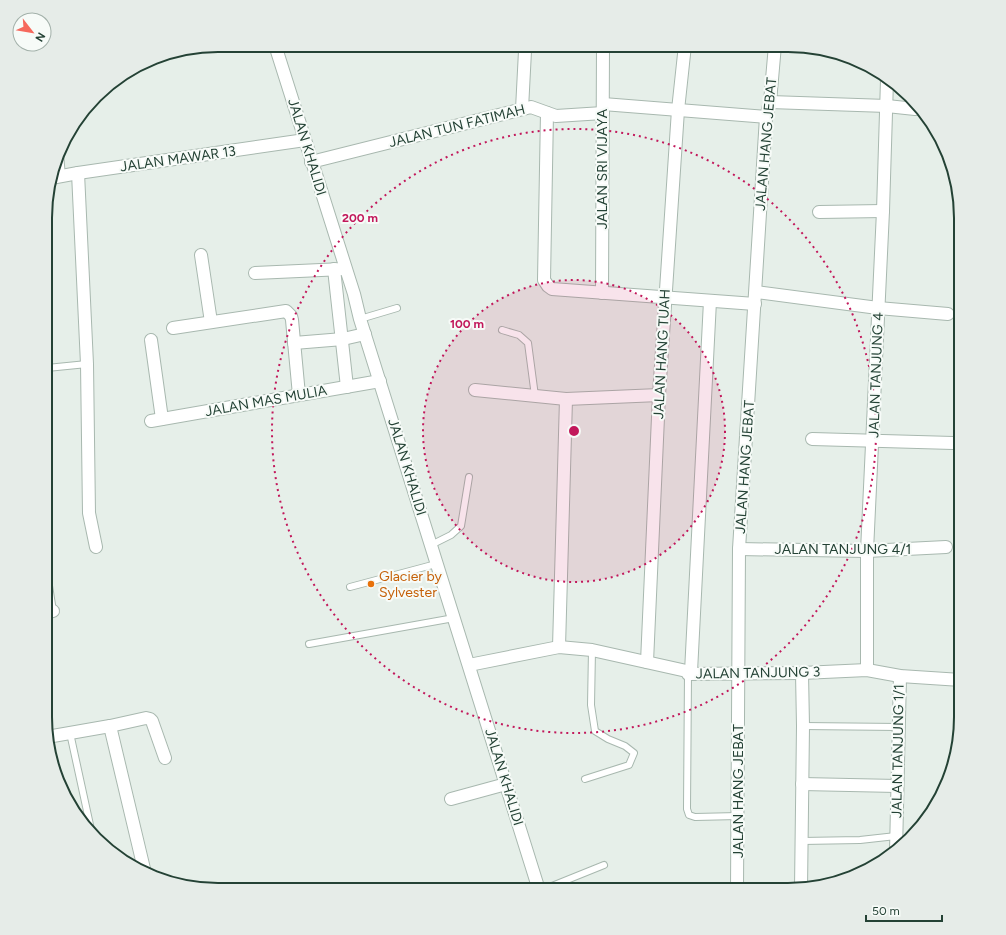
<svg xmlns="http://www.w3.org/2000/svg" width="1006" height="935" font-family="Figtree,sans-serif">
  <rect width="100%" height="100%" fill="#e6efe9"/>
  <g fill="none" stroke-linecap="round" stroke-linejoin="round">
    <g stroke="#a8b8af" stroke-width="8">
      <g id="service">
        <polyline points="60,154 62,176"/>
        <polyline points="360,319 397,308"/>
        <polyline points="502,330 519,335 528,343 535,396"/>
        <polyline points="47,368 87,364"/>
        <polyline points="431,545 451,535 461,526 469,477"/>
        <polyline points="46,567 53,611"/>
        <polyline points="350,587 436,564"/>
        <polyline points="309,644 454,618"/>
        <polyline points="688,674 687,809 689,815 695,817 738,816"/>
        <polyline points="803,726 899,727"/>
        <polyline points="70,733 92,834"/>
        <polyline points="585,779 629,765 634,753 625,746 608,739 595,731 591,705 592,650"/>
        <polyline points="802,841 860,840 896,836"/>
        <polyline points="542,890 604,865"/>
      </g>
    </g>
    <g stroke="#a8b8af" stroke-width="14">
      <g id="minor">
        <polyline points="275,45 354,294 360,319 539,890"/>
        <polyline points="770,102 887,106 915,109"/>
        <polyline points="603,104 766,117"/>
        <polyline points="522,109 525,51"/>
        <polyline points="547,113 544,280 548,286 552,289 755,304"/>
        <polyline points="311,162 531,107 556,116 603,113"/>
        <polyline points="78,173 87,364 89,513 96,547"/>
        <polyline points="51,178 78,173 305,140"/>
        <polyline points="819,212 883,211"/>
        <polyline points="201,255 211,322"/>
        <polyline points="334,269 347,387"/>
        <polyline points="255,273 343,269"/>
        <polyline points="756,292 878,308 948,314"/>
        <polyline points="602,293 603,45"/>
        <polyline points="173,328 286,311 291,316 292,320 299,395"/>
        <polyline points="151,340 162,419"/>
        <polyline points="294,343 343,339 365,334"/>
        <polyline points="475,390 566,399 659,395"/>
        <polyline points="151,421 380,381"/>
        <polyline points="812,439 953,443"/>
        <polyline points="739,549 867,551 946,547"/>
        <polyline points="46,612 53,611"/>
        <polyline points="559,647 566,399"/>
        <polyline points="647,662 659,395 678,110 685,45"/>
        <polyline points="469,665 559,647 592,650 691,672 688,674 802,673 867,670 900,676 961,680"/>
        <polyline points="867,670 867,551 883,211 887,80"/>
        <polyline points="691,672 710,301"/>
        <polyline points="110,726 146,718 150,719 152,721 165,758"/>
        <polyline points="47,737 110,726 145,873"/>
        <polyline points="802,784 897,786"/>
        <polyline points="451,799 506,784"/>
        <polyline points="896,851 900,676"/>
        <polyline points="801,889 803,726 802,673"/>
        <polyline points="737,890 739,549 766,117 770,102 775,45"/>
      </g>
    </g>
    <use href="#service" stroke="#fff" stroke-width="6"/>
    <use href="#minor" stroke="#fff" stroke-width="12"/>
  </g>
  <circle cx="574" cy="431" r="151" fill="#c2185b" fill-opacity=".12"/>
  <g fill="none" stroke="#c2185b" stroke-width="2" stroke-dasharray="2 4">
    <circle cx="574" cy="431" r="151"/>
    <circle cx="574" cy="431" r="302"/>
  </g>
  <circle fill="#e8710a" stroke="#f7fbf8" stroke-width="1.5" cx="371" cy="584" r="4"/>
  <g text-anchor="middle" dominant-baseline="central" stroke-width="4" stroke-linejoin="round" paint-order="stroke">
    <g font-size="14" fill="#244235" stroke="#f7fbf8">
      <text transform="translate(457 126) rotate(-14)">JALAN TUN FATIMAH</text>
      <text transform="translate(766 144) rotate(-85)">JALAN HANG JEBAT</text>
      <text transform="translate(307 147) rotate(73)">JALAN KHALIDI</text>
      <text transform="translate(178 159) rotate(-8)">JALAN MAWAR 13</text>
      <text transform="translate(602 169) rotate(-90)">JALAN SRI VIJAYA</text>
      <text transform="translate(662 354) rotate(-87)">JALAN HANG TUAH</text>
      <text transform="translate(876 375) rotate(-88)">JALAN TANJUNG 4</text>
      <text transform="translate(266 401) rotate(-10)">JALAN MAS MULIA</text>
      <text transform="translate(407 467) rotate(73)">JALAN KHALIDI</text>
      <text transform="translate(745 467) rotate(-86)">JALAN HANG JEBAT</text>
      <text x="843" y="549">JALAN TANJUNG 4/1</text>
      <text transform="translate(758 673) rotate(-1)">JALAN TANJUNG 3</text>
      <text transform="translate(898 751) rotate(-89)">JALAN TANJUNG 1/1</text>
      <text transform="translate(504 777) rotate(73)">JALAN KHALIDI</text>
      <text transform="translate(738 791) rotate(-90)">JALAN HANG JEBAT</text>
    </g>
    <g font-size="14" fill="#c56008" stroke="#f7fbf8" text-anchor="start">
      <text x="379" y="576">Glacier by<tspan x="379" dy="16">Sylvester</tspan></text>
    </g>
  </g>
  <path d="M0 0H1006V935H0ZM218 52H788A166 166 0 0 1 954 218V717A166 166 0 0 1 788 883H218A166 166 0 0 1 52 717V218A166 166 0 0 1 218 52Z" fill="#e6ece8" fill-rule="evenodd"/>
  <path fill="none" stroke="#244235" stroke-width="2" d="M218 52H788A166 166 0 0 1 954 218V717A166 166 0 0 1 788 883H218A166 166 0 0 1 52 717V218A166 166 0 0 1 218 52Z"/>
  <circle cx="574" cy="431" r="6" fill="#c2185b" stroke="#f7fbf8" stroke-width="2"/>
  <g font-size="12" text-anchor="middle" font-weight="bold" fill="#c2185b" stroke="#f7fbf8" stroke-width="4" stroke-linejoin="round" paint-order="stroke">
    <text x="360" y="222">200 m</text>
    <text x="467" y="328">100 m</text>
  </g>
  <g transform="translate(32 32) rotate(121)"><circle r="19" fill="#f7fbf8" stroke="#a3b1aa"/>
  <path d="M0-3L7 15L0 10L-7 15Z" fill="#f6695d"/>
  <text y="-6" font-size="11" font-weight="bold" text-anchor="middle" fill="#244235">N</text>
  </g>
  <path d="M866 915v6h76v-6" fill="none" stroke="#244235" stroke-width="2"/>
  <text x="872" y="915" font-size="12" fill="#244235" stroke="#f7fbf8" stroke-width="3" paint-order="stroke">50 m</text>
</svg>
